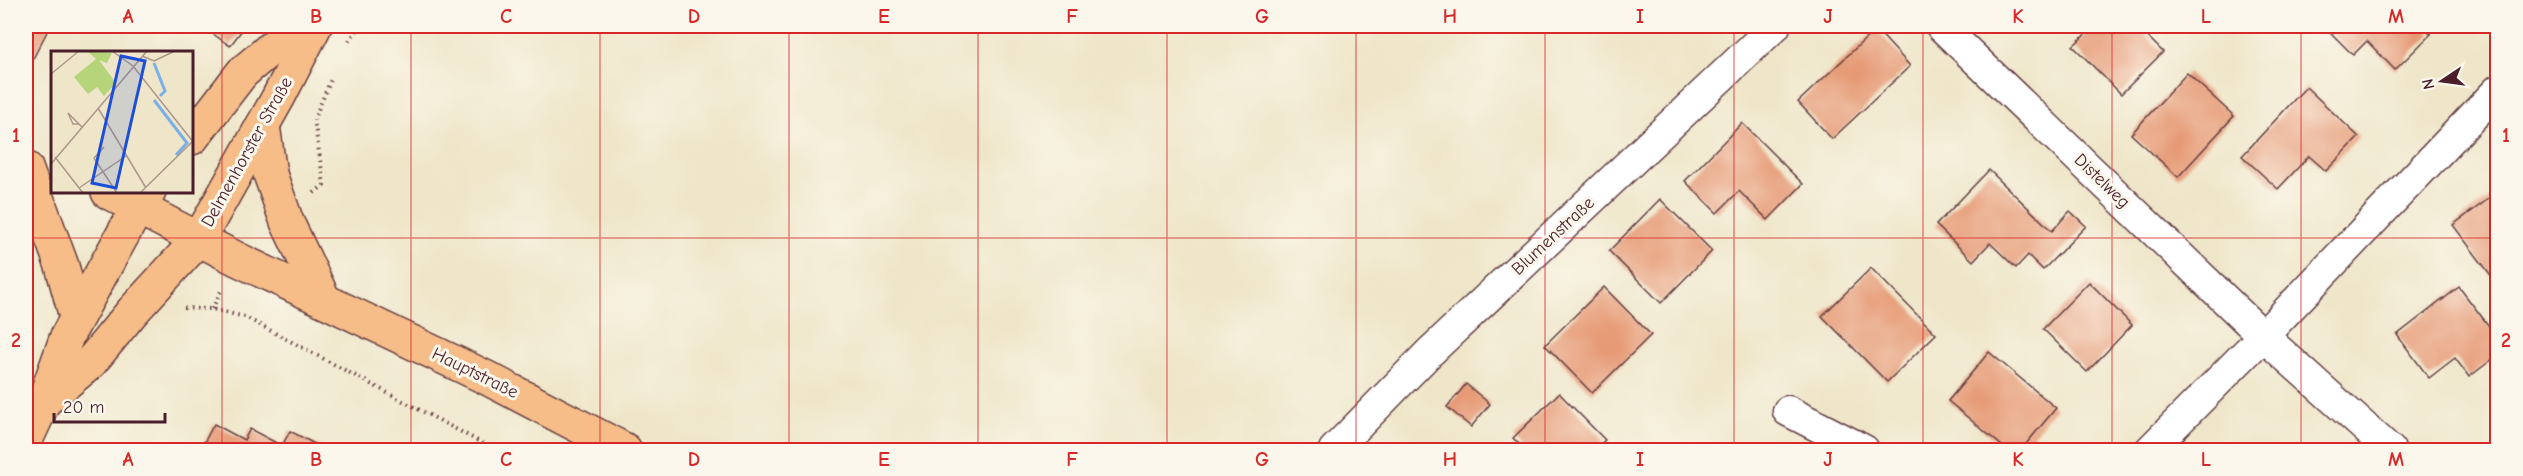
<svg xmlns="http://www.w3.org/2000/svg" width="2523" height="476" font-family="'Comic Neue',sans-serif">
  <rect width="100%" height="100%" fill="#fbf7ec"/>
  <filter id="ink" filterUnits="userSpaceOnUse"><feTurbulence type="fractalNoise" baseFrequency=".0167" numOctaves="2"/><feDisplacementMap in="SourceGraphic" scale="12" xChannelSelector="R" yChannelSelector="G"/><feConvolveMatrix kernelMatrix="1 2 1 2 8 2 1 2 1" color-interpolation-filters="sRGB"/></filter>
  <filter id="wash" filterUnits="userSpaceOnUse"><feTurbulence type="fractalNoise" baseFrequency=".008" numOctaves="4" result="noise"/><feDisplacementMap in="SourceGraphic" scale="24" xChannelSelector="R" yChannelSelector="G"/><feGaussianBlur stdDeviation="1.35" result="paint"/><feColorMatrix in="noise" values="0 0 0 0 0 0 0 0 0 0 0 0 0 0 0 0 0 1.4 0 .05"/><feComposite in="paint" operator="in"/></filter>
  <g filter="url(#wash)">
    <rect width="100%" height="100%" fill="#efe6c9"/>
    <g id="blocks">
      <g fill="#e69a74">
        <polygon points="26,26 50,26 26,72"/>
        <polygon points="202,26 245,26 230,46"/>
        <polygon points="2094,26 2144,26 2140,29 2163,52 2121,94 2073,46"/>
        <polygon points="2324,26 2423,26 2431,34 2395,70 2367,41 2353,55"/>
        <polygon points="1876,29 1910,66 1832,139 1798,102"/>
        <polygon points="2187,73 2234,116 2178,177 2131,134"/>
        <polygon points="2306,87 2359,137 2326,171 2309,156 2278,189 2242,156"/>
        <polygon points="1742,123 1803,184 1768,220 1739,191 1717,213 1685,181"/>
        <polygon points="1989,170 2052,231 2070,211 2086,226 2043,270 2028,255 2016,268 1990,243 1973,261 1936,225"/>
        <polygon points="2498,192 2498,275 2493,278 2453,225"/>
        <polygon points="1660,199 1712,251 1661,303 1609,251"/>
        <polygon points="1871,268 1936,334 1887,382 1822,316"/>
        <polygon points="2089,282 2132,325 2087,372 2043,329"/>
        <polygon points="1604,287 1651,335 1592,393 1545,345"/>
        <polygon points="2459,287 2498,338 2498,355 2469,377 2455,358 2429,378 2397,335"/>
        <polygon points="1989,352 2056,408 2021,450 2007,450 1948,401"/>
        <polygon points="1466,384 1490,404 1471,427 1447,407"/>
        <polygon points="1559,393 1605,440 1594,450 1525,450 1513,438"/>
        <polygon points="214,424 244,440 250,429 282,446 290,431 326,450 200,450"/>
      </g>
    </g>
  </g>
  <g filter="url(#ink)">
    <use href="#blocks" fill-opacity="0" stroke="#633d43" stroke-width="1.5"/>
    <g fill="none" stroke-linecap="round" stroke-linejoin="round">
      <g stroke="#633d43" stroke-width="33">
        <g id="street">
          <polyline points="1941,26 2263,336 2390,450"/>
          <polyline points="1788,411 1864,450"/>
          <polyline points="1334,450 1429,353 1775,26"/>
          <polyline points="2150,450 2263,336 2498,90"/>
        </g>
      </g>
      <g stroke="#633d43" stroke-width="36">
        <g id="primary">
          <polyline points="263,125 270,174 287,222 324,300"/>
          <polyline points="192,138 242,73 297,26"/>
          <polyline points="26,168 62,266 76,317"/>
          <polyline points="108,192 237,259 485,377 625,450"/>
          <polyline points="44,401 90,363 132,312 199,239 278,98 315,26"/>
          <polyline points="26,440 44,401 67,336 138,207 149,192"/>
        </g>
      </g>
      <g stroke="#633d43" stroke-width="4" stroke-dasharray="1.5 4.5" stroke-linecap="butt">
        <polyline points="349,41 360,26"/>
        <polyline points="314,193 324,185 314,119 332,77"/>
        <polyline points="184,308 212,309 245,317 495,450"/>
        <polyline points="212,309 221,291"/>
      </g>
      <use href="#street" stroke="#fff" stroke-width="30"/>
      <use href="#primary" stroke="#f7bd88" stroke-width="33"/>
    </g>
  </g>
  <path fill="none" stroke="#d62828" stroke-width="1.5" stroke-opacity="0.55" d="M222,26V450M411,26V450M600,26V450M789,26V450M978,26V450M1167,26V450M1356,26V450M1545,26V450M1734,26V450M1923,26V450M2112,26V450M2301,26V450M26,238H2498"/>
  <g text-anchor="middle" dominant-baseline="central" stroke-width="6" stroke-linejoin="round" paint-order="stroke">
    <g font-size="18" fill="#4a1f2b" stroke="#fbf7ec">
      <text transform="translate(247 152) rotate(-61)">Delmenhorster Straße</text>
      <text transform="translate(2102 181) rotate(44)">Distelweg</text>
      <text transform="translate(1553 236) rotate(-43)">Blumenstraße</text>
      <text transform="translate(475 373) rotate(26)">Hauptstraße</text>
    </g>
  </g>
  <g transform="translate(51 51)">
    <rect width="142" height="142" fill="#efe6c9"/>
    <path d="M36,0L61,2L56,12L48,9L65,32L53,45L46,36L37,43L23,26L45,8Z" fill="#b6d47a"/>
    <path fill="none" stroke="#7ab0e8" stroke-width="3" d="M103,12L114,40L109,45M103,49L136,92L125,104"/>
    <path fill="none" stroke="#ad968a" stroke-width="1.5" d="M61,0L82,15L143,92M91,5L103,10L124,0M0,23L28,0M47,57L95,137M28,73H22L17,62L31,76M53,96L43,107L66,142M4,106L32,142M0,113L96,0M28,137L75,105M89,142L141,91"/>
    <path fill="#1d4ed8" fill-opacity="0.15" stroke="#1d4ed8" stroke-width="3" d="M70,5L94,10L65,137L41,132Z"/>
    <rect width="142" height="142" fill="none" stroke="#4a1f2b" stroke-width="3"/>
  </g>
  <rect width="2523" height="476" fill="none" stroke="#fbf7ec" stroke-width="66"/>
  <g transform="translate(2442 81) rotate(257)" stroke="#fbf7ec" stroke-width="4.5" paint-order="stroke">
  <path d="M0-4.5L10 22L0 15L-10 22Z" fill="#4a1f2b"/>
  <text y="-9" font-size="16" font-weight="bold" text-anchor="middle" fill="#4a1f2b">N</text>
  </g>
  <path d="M54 413v9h111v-9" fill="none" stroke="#4a1f2b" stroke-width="3"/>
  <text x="63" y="413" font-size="18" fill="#4a1f2b" stroke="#fbf7ec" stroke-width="4.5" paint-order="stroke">20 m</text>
  <rect x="33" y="33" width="2457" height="410" fill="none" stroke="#d62828" stroke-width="2"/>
  <g font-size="20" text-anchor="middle" font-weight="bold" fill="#d62828">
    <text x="128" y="23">A</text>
    <text x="316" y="23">B</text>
    <text x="506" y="23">C</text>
    <text x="694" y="23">D</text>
    <text x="884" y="23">E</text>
    <text x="1072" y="23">F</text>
    <text x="1262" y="23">G</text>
    <text x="1450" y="23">H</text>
    <text x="1640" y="23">I</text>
    <text x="1828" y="23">J</text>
    <text x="2018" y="23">K</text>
    <text x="2206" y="23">L</text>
    <text x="2396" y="23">M</text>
    <text x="16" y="142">1</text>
    <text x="2506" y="142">1</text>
    <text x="16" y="347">2</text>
    <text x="2506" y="347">2</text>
    <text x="128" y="466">A</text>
    <text x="316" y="466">B</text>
    <text x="506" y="466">C</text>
    <text x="694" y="466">D</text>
    <text x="884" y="466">E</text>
    <text x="1072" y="466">F</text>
    <text x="1262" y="466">G</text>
    <text x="1450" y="466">H</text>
    <text x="1640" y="466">I</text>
    <text x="1828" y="466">J</text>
    <text x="2018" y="466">K</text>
    <text x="2206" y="466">L</text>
    <text x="2396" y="466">M</text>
  </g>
</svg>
